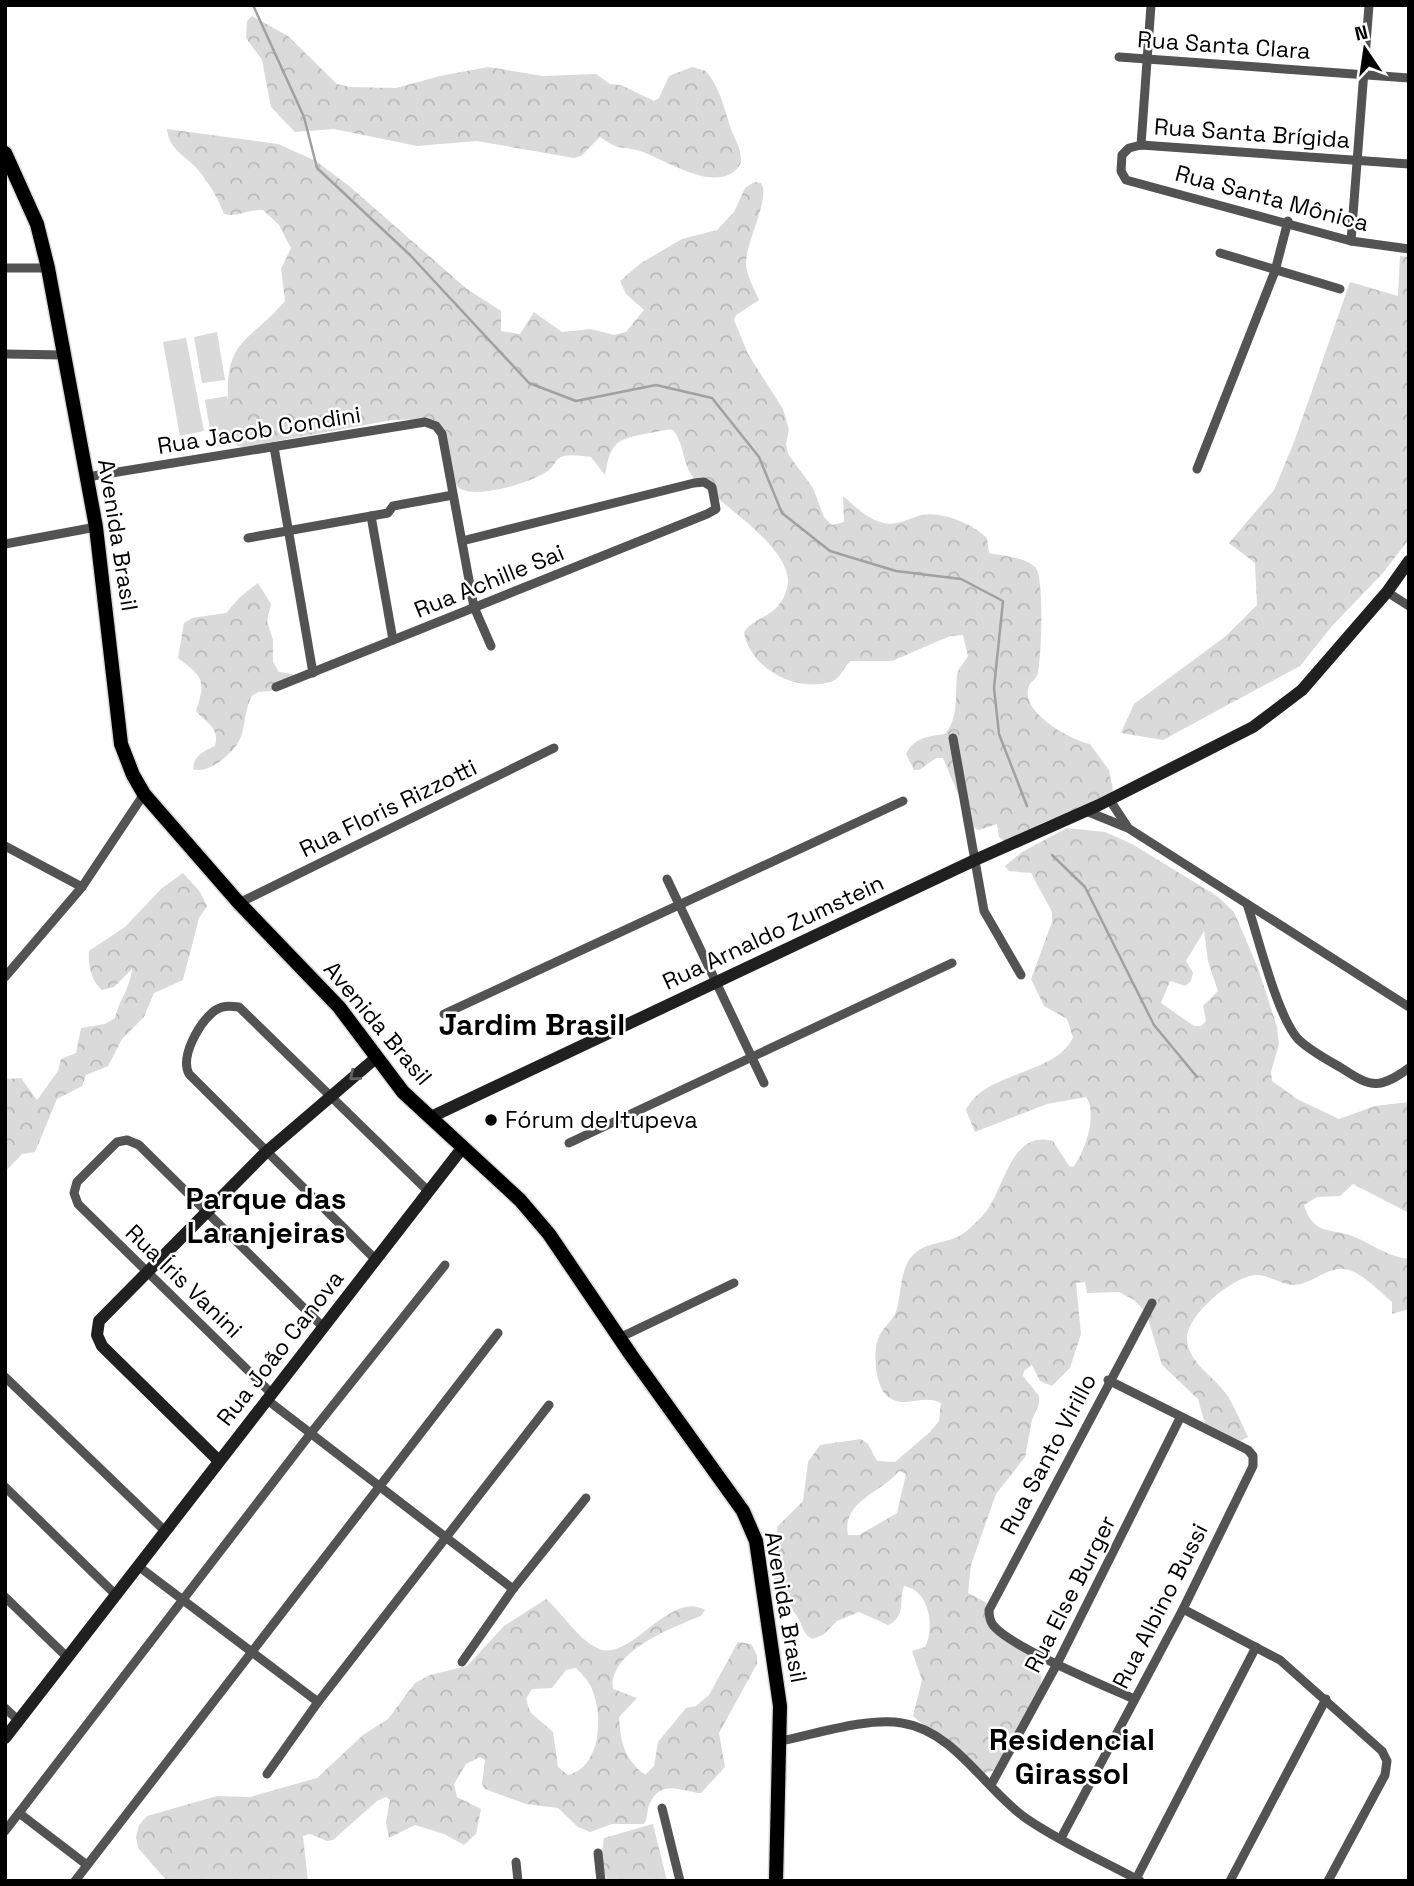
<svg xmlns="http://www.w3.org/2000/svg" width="1414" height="1886" font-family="'Space Grotesk',sans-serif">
  <defs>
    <pattern id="forest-crowns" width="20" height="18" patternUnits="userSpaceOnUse" patternTransform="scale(1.75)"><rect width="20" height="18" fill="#dadada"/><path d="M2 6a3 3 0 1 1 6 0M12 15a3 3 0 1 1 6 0" fill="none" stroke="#b9b9b9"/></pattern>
  </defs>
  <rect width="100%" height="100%" fill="#fff"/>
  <g fill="url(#forest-crowns)" fill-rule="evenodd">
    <path d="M252,16L288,36L337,84L350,87L396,88L440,76L488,67L543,76L596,74L610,84L621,85L654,101L659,98L669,76L692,67L706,71C720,88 723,105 730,126C734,139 742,148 741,163C721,198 667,160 640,151C620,145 621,152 600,137L581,156L574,158L477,141L417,146L334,129L295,132L271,107L262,60L246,38L247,21Z"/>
    <path d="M167,129L278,144L316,161L349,186L467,289L501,311V331L520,334L534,312L562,332L591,329L614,335L626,332L644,310L626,294L620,281L641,263L682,239L717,230L734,212L745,188L754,182L761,183C771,197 746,242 746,263C746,275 754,288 759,300L736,315L734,320L748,354L783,409L789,430L786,444L788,454L813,488L824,517L832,525L844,522L843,496C855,506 868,520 884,523C898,526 909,518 922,515C942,511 973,524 987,538L989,553C1002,556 1025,557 1035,567C1045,577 1041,658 1038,673C1036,680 1031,681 1029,686C1018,711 1072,741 1090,744L1109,770L1113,790C1097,811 1067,813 1044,822C1031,828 1019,839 1004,841L999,837L997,824L979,830L972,827L943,758H936L919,770H914L906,754C913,738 929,736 945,734C959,718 955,695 957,675C958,668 965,662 968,656L963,635L950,636L892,661H851C843,667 842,677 833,681C799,694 750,670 744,632C759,613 779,618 787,588C798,551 717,502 694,478C682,465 685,444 673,430C664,429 659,432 650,433C619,439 611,439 605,475L591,457C583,456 572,454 564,456C555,458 555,466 549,470C534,482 471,502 457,486C446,472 445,446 443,429L429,419L392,420L245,447L237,446C230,432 229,418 228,403C225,338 248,344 285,301L281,269L291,248L279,225L263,210C250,209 235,218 224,214C218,198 210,185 199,171C187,156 169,151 167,129Z"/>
    <polygon points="1400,256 1409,257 1409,539 1383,573 1332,626 1300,666 1163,740 1121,733 1134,704 1226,636 1257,605 1255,563 1229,543 1274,490 1294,442 1350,282 1398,296"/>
    <path d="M258,583L271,604L267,621L273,640V662L279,672L293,674L295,678L271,691L258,692L252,696C244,710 246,725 240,739C234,753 208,775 193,769C194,755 203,752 215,746C220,727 207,724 196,711C206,680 204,678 178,658L184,623L192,618L226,613L240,597Z"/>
    <path d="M1067,828L1105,832L1132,844L1217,896L1234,912L1258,968L1277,1027L1279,1044L1271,1072L1272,1081L1297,1099L1339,1119L1375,1106L1409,1102V1213L1353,1184L1340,1196L1317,1197L1304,1205C1315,1239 1333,1226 1357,1238C1375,1246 1389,1257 1409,1259V1309L1392,1314V1302C1380,1292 1361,1271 1344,1269C1325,1268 1312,1284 1294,1285C1282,1285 1270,1276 1258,1275C1235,1274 1186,1315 1187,1339C1188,1364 1217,1378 1229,1398C1236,1411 1242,1424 1248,1437L1240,1441L1205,1424L1198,1399L1162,1365L1146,1312L1134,1300L1119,1292L1087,1293L1085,1282L1076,1283L1081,1334L1070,1368L1052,1386L1040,1381L1032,1365L1024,1371L1023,1376L1039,1396V1404L1032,1420L1025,1457L996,1494L971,1565L968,1593L987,1603C977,1644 1038,1642 1041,1677C1043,1703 1009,1748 996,1770L982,1774L913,1716L922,1680L912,1651L925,1647C935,1627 930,1591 904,1586C898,1602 907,1616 888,1625L859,1612L837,1621L823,1635L812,1639C803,1634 802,1624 797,1616C778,1591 771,1583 770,1550L778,1539L777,1527L803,1501L808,1462L820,1445L861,1439L868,1444L877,1461L895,1462L930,1432L939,1421L941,1403C923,1393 903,1411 886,1395C875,1383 873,1354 878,1339C881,1329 892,1322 896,1312C902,1294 899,1267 915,1253C926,1243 943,1243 955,1238C965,1234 977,1222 984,1214C1005,1190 1010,1129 1053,1141L1069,1166L1073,1167C1085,1153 1098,1113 1086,1097L1047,1104L975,1132L966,1110C984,1071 1057,1075 1073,1037L1067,1019L1044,1006L1031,979L1052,922V912L1031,873L1009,871L1005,866L1022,852ZM1204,931L1208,961L1218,991L1203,1006L1206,1021L1201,1026H1194L1161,1003L1170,981L1185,986L1191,981L1193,973L1186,961ZM899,1471L906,1474L897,1513L859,1535H848C841,1501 883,1492 899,1471Z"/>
    <path d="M183,873L200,892L207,906L199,918L183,980L154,993L144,1017L122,1039L108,1066L86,1075L82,1086L57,1099L35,1152L22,1154L5,1172V1079L21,1078L37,1100L58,1071L61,1059L76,1053L81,1028L105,1024L115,1018C119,1000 130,989 132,969L114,987L102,990C91,982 88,964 89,951L125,927L162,888Z"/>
    <path d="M546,1599C563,1614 577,1638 597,1648C630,1665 669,1589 705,1610L701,1616C674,1627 608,1651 613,1689L637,1698L619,1717C621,1744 624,1758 645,1775L654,1766L658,1742L686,1708L696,1706L709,1695L738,1642L751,1644L757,1655V1664L719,1733L725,1767L701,1793C682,1792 662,1778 650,1803C646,1810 649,1817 644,1824H612L590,1832L578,1827L558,1808L526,1804L485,1789L482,1784L485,1760L480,1757L466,1764L454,1784L457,1797L481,1809L476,1834L464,1845L444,1834L415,1825L389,1838L386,1822L390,1800L386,1797L377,1801L333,1840L327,1841L310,1834L303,1836L308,1881H167L138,1848L136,1837L139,1825L147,1816L217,1796L250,1797L317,1778L363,1735L388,1719L415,1683L430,1675L467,1666L504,1626ZM576,1668C581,1673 587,1679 590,1685C604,1711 602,1767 568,1775L558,1767L553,1732L530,1712L526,1699L532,1689L552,1688L566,1670Z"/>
    <polygon points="653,1824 667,1881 607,1881 601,1860 604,1838"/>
  </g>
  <g fill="#dadada">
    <polygon points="217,332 225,380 202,383 194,337"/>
    <polygon points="186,338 204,431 180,436 163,342"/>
    <polygon points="227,396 237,443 213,447 205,400"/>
  </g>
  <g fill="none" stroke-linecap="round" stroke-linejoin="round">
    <g stroke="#a1a1a1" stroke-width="2.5">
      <polyline points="253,5 304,117 317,168 410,255 529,383 576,401 656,385 712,398 759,457 782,513 830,551 896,571 961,579 1003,601 994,688 999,734 1027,806"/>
      <polyline points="1052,855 1085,887 1154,1025 1197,1077"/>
    </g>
    <g stroke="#dbdbdb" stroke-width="17">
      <polyline id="primary" points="5,153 37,224 48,268 96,527 121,744 133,775 144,794 239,903 339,1007 403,1092 520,1200 549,1234 631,1355 743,1511 756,1541 780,1706 776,1881"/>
    </g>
    <g stroke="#535353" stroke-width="9">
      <polyline points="1119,57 1409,78"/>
      <polyline points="1141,145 1151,5"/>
      <polyline points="1409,164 1141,145 1129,148 1122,155 1121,171 1126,180 1351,241 1409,249"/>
      <polyline points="1351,241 1369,5"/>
      <polyline points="1220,253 1340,289"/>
      <polyline points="5,268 48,268"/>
      <polyline points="5,354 65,355"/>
      <polyline points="274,447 313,673"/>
      <polyline points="1197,469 1275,271 1288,221"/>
      <polyline points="87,477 425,422 436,426 442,434 474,607 491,646"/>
      <polyline points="371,516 393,640"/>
      <polyline points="248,538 388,513 393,506 453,495"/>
      <polyline points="5,544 96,527"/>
      <polyline points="1387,592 1409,606"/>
      <polyline points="276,687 707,514 716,509 712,487 704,482 694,483 462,541"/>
      <polyline points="953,738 984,911 1021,975"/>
      <polyline points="1109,799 1127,826"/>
      <polyline points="1086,811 1128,828 1409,1007"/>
      <polyline points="5,846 82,887"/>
      <polyline points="667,879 764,1083"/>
      <polyline points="239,903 554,748"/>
      <path d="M1247,904C1258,936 1277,1016 1298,1039C1310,1051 1328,1060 1343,1069C1372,1088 1380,1089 1409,1068"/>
      <polyline points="5,977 82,887 144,794"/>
      <polyline points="444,1014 903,801"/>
      <polyline points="569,1143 952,963"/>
      <path d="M375,1259L189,1074C180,1057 198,1025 213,1012C221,1005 230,1006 239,1007L428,1191"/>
      <polyline points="619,1338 734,1283"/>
      <polyline points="5,1377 165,1531"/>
      <polyline points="271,1393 78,1204 74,1193 77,1182 117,1142 127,1140 139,1145 323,1327"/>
      <polyline points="266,1399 513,1589"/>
      <polyline points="5,1487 116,1595"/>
      <polyline points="138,1566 318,1702"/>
      <polyline points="5,1597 68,1658"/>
      <polyline points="1183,1609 1280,1660 1382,1751 1387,1761 1385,1775 1328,1881"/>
      <polyline points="462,1662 513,1589 586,1498"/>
      <path d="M1134,1699C1105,1686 1010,1647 993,1625C990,1621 989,1615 989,1610L1152,1303"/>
      <polyline points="5,1708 19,1721"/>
      <path d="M781,1741C816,1734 868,1717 902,1723C955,1731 986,1791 1027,1819C1062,1843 1103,1861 1140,1881"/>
      <polyline points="267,1774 318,1702 549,1405"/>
      <polyline points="991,1785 1057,1664 1180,1418"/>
      <polyline points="662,1808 680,1881"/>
      <polyline points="19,1813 87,1865"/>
      <polyline points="5,1831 311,1433 445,1265"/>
      <polyline points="1061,1838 1183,1609 1253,1466 1253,1456 1248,1450 1108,1380"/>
      <polyline points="598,1853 601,1881"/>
      <polyline points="516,1862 518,1881"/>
      <polyline points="1136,1879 1256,1647"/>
      <polyline points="75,1881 498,1333"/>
      <polyline points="1230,1881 1326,1699"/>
    </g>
    <g stroke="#202020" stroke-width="12">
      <polyline points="431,1117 975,860 1099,805 1253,727 1302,690 1387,592 1409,561"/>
      <polyline points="219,1461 102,1346 97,1335 99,1321 266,1152 377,1057"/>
      <polyline points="5,1738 463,1147"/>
    </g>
    <use href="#primary" stroke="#000" stroke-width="14"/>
  </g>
  <defs><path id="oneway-chevron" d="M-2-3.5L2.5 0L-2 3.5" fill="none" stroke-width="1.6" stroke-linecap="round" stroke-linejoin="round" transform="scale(1.75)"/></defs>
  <use stroke="#636363" href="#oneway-chevron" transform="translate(354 1076) rotate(140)"/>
  <circle fill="#000" stroke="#fff" stroke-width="2.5" cx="491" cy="1120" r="7"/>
  <g text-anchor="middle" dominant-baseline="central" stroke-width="5" stroke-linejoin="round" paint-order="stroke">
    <g font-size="23" fill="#000" stroke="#fff">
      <text transform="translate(1224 45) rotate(4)">Rua Santa Clara</text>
      <text transform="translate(1252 133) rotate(4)">Rua Santa Brígida</text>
      <text transform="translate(1272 198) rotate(15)">Rua Santa Mônica</text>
      <text transform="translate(259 430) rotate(-9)">Rua Jacob Condini</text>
      <text transform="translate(118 535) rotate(81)">Avenida Brasil</text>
      <text transform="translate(489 581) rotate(-22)">Rua Achille Sai</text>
      <text transform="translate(388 808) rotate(-26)">Rua Floris Rizzotti</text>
      <text transform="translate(773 932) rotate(-25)">Rua Arnaldo Zumstein</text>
      <text transform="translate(378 1023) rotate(50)">Avenida Brasil</text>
      <text transform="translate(184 1281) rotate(44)">Rua Íris Vanini</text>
      <text transform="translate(280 1348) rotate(-52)">Rua João Canova</text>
      <text transform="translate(1048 1454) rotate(-62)">Rua Santo Virillo</text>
      <text transform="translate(1070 1594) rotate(-63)">Rua Else Burger</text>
      <text transform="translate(1160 1606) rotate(-63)">Rua Albino Bussi</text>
      <text transform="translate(786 1607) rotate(80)">Avenida Brasil</text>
    </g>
    <g font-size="23" fill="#000" stroke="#fff" text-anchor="start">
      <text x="505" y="1120">Fórum de Itupeva</text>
    </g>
    <g font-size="30" font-weight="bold" fill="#000" stroke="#fff">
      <text x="532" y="1024">Jardim Brasil</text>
      <text x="266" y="1198">Parque das<tspan x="266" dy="34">Laranjeiras</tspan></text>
      <text x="1072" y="1739">Residencial<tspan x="1072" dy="34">Girassol</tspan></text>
    </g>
  </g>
  <rect width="1414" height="1886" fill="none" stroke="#000000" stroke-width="14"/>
  <g transform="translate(1365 49) rotate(347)" stroke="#ffffff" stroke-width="5" paint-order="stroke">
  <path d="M0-5L12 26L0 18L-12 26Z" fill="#000000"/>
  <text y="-10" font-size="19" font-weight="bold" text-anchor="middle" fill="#000000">N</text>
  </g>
</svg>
